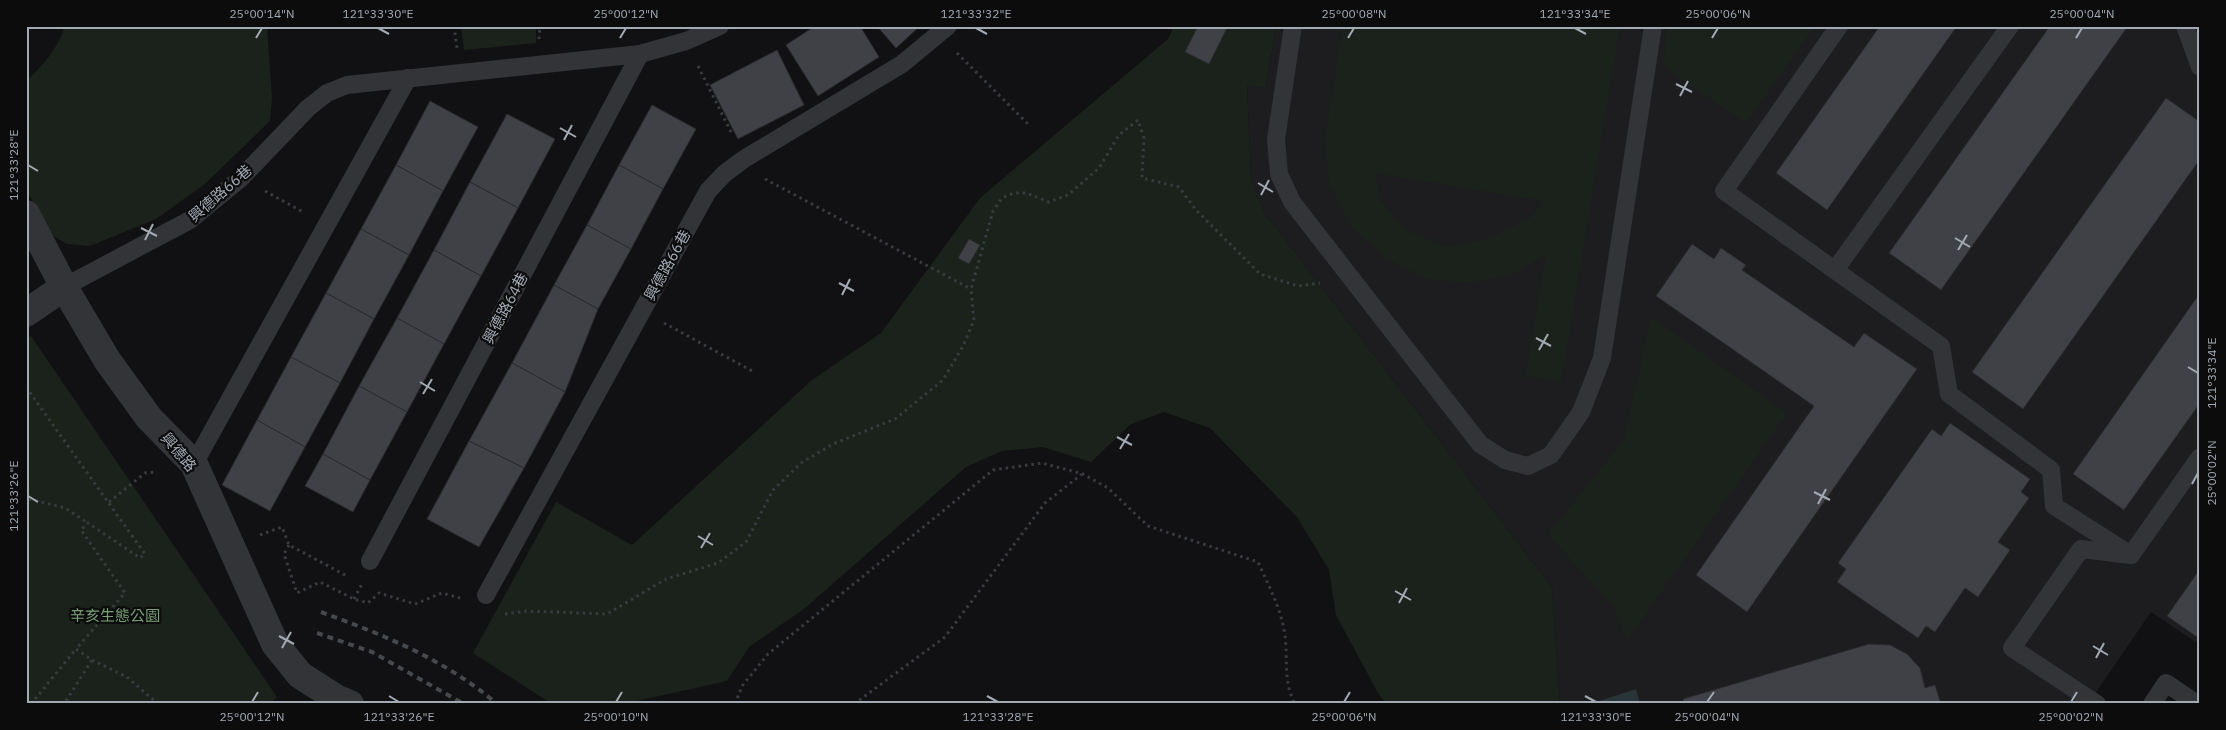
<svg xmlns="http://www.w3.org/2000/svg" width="2226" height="730" font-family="'IBM Plex Sans','Noto Sans TC',sans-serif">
  <rect width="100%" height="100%" fill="#111113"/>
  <polygon fill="#1d1d20" points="1276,26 2200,26 2200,645 2151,612 2088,704 1560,704 1552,587 1264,212 1251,178 1247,84 1266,88"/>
  <g fill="#1b221b" fill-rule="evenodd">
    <path d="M65,26H267L272,98L270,121L205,184L156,219L90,246L67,244L53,236L29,195L26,184V81C43,65 58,49 65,26Z"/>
    <polygon points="461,26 536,26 536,43 464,50"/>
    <polygon points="1174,26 1276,26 1266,88 1247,85 1251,178 1264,212 1552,587 1560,704 1386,704 1378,693 1336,615 1329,570 1297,517 1210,428 1164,412 1131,424 1091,462 1043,447 1002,451 966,467 804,609 749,647 727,681 623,704 552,704 473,653 556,502 632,545 812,380 881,333 980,198 1168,39"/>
    <path d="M1343,26H1620L1561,382L1526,376L1546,254L1513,274L1468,283L1428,279L1386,259L1352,227L1329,184L1325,138ZM1375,173L1543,201L1544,202L1530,218L1488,239L1448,247L1408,231L1381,202Z"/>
    <polygon points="1668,26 1815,26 1746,123 1663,66"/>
    <polygon points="1651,317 1787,413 1627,641 1614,608 1548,534 1624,440"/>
    <polygon points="31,336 277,697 270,704 26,704 26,339"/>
  </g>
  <polygon fill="#293438" points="1636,689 1640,704 1590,704"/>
  <g fill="#404146" stroke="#2b2b2f">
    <polygon points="815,26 860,26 879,57 818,96 786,45"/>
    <polygon points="877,26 920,26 896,48"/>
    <polygon points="1198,26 1228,26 1209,64 1185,52"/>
    <polygon points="1880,26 1957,26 1827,210 1776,173"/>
    <polygon points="2050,26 2128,26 1941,290 1889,253"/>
    <polygon points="777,50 804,105 738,139 710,85"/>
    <polygon points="2166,98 2200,122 2200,159 2023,409 1972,372"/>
    <polygon points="430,101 478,127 443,191 396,165"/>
    <polygon points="652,105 696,129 663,189 619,165"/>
    <polygon points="507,114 555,139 518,208 470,182"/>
    <polygon points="396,165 443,191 409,255 361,229"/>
    <polygon points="619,165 663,189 631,249 587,225"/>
    <polygon points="470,182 518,208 481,276 434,250"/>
    <polygon points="587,225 631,249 598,309 554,285"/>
    <polygon points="361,229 409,255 374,319 326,293"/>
    <polygon points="969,239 980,245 969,264 958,258"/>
    <polygon points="1692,244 1714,259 1721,248 1746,265 1742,270 1854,347 1864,333 1917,369 1747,612 1696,575 1814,406 1656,296"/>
    <polygon points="434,250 481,276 444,344 397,318"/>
    <polygon points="554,285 598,309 565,392 512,363"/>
    <polygon points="326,293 374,319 340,383 291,357"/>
    <polygon points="2200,293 2200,403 2124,510 2073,474"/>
    <polygon points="397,318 444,344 407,412 359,386"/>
    <polygon points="291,357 340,383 305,447 257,420"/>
    <polygon points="512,363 565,392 524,468 469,441"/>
    <polygon points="359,386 407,412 370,480 323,454"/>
    <polygon points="257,420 305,447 270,511 222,485"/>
    <polygon points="1950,423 2030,479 2021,492 2029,498 1998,542 2010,550 1978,597 1965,588 1935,632 1926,626 1918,638 1837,582 1846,569 1838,563 1932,429 1941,436"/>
    <polygon points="469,441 524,468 479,547 427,519"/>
    <polygon points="323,454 370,480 353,512 305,486"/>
    <polygon points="2200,569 2200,639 2167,616"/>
    <polygon points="1869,644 1890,645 1907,654 1920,668 1925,688 1935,685 1941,704 1684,704 1683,699"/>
  </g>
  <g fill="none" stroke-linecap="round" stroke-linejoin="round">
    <g stroke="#383b3f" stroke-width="3" stroke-dasharray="2.5 4" stroke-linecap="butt">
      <polyline points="454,26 457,48"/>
      <polyline points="539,39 540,26"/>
      <polyline points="957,53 1030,126"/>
      <polyline points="698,66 732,134"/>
      <polyline points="765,179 971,289"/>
      <polyline points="265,191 303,212"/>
      <polyline points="664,323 754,372"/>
      <polyline points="26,387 145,554 140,558 88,523 81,530 125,593 76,649 92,660 64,704"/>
      <polyline points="29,499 65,508 88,523"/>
      <polyline points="109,502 145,473 155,472"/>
      <polyline points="260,535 282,527 289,545 347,576"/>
      <polyline points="289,545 284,554 297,593 320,582 354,599 368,603 379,593 415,604 442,593 460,598"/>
      <polyline points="354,599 362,584"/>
      <polyline points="505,614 527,611 607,614 666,579 718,563 746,542 773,490 801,463 833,444 895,419 943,380 963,346 974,320 971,289 993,211 1002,198 1014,193 1026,193 1049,202 1068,195 1099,168 1119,135 1138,120 1144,138 1142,178 1179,187 1196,210 1260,274 1298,286 1320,283"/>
      <polyline points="92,660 127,677 158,704"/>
      <polyline points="31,704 76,649"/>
      <path d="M735,704L742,686L768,654L993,470L1042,463L1083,474L1108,488L1148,526L1258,562C1269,586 1281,609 1285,635C1288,659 1283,682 1295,704"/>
      <polyline points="854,704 945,637 1045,503 1082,474"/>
    </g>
    <g stroke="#323438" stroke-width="18">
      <polyline points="1293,26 1276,139 1279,174 1292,202 1480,444 1505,460 1528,466 1551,455 1581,412 1602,358 1653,26"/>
      <polyline points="1839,26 1724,191 1941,346 1949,394 2051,470 2054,506 2131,555"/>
      <polyline points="2185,26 2200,67"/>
      <polyline points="1835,270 2010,26"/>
      <polyline points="64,287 190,220 241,178 308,108 327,93 347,85 640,54 686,41 720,26"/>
      <polyline points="194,464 408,78"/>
      <polyline points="370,561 640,54"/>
      <polyline points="486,595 708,191 724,174 744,159 902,64 948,26"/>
      <polyline points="2097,704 2012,648 2081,549 2131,555 2200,457"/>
      <polyline points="2152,704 2166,683 2197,704"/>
    </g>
    <g stroke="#323438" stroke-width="28">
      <polyline points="26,214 64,287 107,360 149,418 194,464 275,644 300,675 336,698 350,704"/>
      <polyline points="26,313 64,287"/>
    </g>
    <g stroke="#45484d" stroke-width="4" stroke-dasharray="6 5" stroke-linecap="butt">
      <path d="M321,612C384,635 446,660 497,704"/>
      <polyline points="317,633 372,652 464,704"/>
    </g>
  </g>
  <path fill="none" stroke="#a2aab4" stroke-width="2" d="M378,28L389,34M976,28L987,34M1575,28L1586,34M256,38L262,28M620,38L626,28M1348,38L1354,28M1712,38L1718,28M2076,38L2082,28M1676,84L1692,92M1680,96L1688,81M560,128L576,137M564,140L572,125M28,165L38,171M1258,183L1273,192M1261,195L1269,180M141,228L157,236M1955,238L1970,247M145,240L153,224M1958,250L1967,235M839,283L854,291M842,295L850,279M1536,338L1551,346M1539,350L1548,334M2188,367L2198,373M420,382L435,391M423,394L432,379M1117,437L1132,445M1120,449L1129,434M2192,484L2198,473M1814,492L1830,500M28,496L38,502M1818,504L1826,489M698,536L713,545M701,548L710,533M1395,591L1411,600M1399,603L1407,588M279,636L294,644M2093,646L2108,655M282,648L291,632M2096,658L2104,643M389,696L399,702M987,696L998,702M1585,696L1596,702M252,702L258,692M616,702L622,692M1344,702L1350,692M1707,702L1714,692M2071,702L2077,692"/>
  <g text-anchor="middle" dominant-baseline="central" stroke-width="4.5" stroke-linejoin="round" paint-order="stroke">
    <g font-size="15" fill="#a2aab4" stroke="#0c0c0d">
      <text transform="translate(220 193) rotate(-41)">興德路66巷</text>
      <text transform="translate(667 265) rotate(-61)">興德路66巷</text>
      <text transform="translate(505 308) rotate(-62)">興德路64巷</text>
      <text transform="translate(179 452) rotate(50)">興德路</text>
    </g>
    <g font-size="15" fill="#7aa078" stroke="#0c0c0d">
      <text x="115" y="615">辛亥生態公園</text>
    </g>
  </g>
  <rect width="2226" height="730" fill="none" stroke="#0c0c0d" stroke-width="55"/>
  <rect x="28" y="28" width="2170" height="674" fill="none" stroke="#a2aab4" stroke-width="2"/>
  <g font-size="12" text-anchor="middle" fill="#a2aab4">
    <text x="262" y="18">25°00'14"N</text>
    <text x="378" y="18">121°33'30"E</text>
    <text x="626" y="18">25°00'12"N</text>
    <text x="976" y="18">121°33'32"E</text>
    <text x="1354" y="18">25°00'08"N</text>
    <text x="1575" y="18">121°33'34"E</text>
    <text x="1718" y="18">25°00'06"N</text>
    <text x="2082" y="18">25°00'04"N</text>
    <text transform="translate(14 165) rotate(-90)" y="4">121°33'28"E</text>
    <text transform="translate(2212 373) rotate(-90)" y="4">121°33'34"E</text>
    <text transform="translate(2212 473) rotate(-90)" y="4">25°00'02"N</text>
    <text transform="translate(14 496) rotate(-90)" y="4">121°33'26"E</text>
    <text x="252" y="721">25°00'12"N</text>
    <text x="399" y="721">121°33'26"E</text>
    <text x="616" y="721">25°00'10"N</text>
    <text x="998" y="721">121°33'28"E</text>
    <text x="1344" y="721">25°00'06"N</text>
    <text x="1596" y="721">121°33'30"E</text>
    <text x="1707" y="721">25°00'04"N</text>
    <text x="2071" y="721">25°00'02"N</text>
  </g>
</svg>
